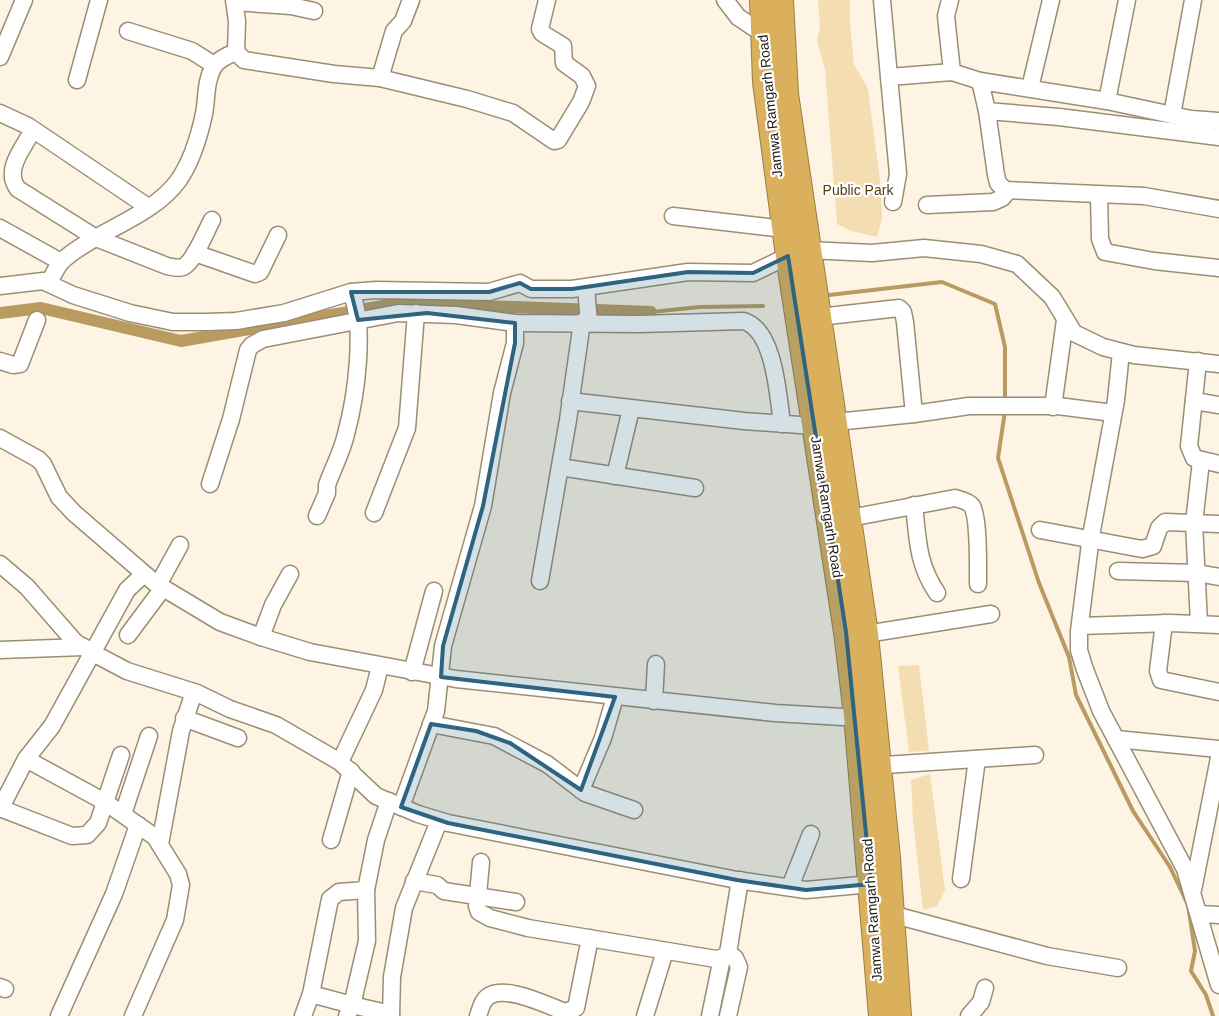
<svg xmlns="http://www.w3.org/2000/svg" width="1219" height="1016" font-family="Helvetica,sans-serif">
  <rect width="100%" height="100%" fill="#fdf4e4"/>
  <g fill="#f5ddb2">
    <polygon points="818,0 850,0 850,23 854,64 868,89 881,188 882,219 877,237 851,231 837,224 825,70 817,40 820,28"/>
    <polygon points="919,665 929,751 909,752 898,666"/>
    <polygon points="930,774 945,890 937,906 923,910 913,819 911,780"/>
  </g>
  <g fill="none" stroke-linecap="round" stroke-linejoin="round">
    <g stroke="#b99b62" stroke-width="4">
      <polyline points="829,295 942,282 995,304 1005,347 1005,402"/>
      <polyline points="651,312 700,307 763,306"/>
      <polyline points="1005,411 998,458 1039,583 1069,657 1076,695 1133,811 1170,867 1188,905 1195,951 1191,971 1206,995 1213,1016"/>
    </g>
    <polyline stroke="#b99b62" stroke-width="12" points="0,313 41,308 181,341 400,303 651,312"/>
    <g stroke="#9b8e75" stroke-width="19">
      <g id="minor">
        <polyline points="234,0 237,21 236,52 244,60 334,74 380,78"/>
        <polyline points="411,0 403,21 394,31 380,78 467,99 513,113 554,141 558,140 581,102 587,86 582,76 564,63 563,46 542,33 540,29 547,0"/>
        <polyline points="725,0 738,17 762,33"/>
        <polyline points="882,0 889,77"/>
        <polyline points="950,0 946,16 952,72 980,81"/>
        <polyline points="235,2 291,6 314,11"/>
        <polyline points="128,31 192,51 214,65"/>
        <polyline points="0,57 24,0"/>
        <polyline points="77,80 99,0"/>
        <polyline points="1030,88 1051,0"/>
        <polyline points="1107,101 1127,0"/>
        <polyline points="987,111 1059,117 1219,137"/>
        <polyline points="0,113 28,126 148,207"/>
        <polyline points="1172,115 1193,0"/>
        <polyline points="1219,121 1191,119 1107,101 980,81 987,111 996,175 998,183 1005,190 1144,196 1219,209"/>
        <path d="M33,130C24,147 3,170 18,189L96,238L167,266C172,267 178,269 183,267C194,262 206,231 212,220"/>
        <polyline points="1099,195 1100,239 1105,252 1154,261 1219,268"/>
        <polyline points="893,202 898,174 889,77 952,72"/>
        <polyline points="927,205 993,202 1002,198 1008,191"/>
        <polyline points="673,216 784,229"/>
        <polyline points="0,228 61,262"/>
        <polyline points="808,250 872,253 924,248 981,254 1017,264 1052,297 1074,333 1103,347 1134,355 1219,364"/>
        <polyline points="195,253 255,274 260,272 278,235"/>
        <path d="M48,283C53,276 57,266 62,261C95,231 152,217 178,181C191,163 199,137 204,114C207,99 205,81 214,66C219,59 228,55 236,52"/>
        <polyline points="0,286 43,281 73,295 130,313 173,322 207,322 236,321 284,313 351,292 376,290 489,292 520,283 531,289 572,289 688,272 753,273 788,256"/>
        <polyline points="586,288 589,323"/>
        <polyline points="819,317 899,308 903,312 905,322 914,414"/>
        <polyline points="1121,352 1116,400 1091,536 1079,631 1079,650 1084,667 1101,711 1185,869 1219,985"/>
        <polyline points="0,361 13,365 20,364 37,320"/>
        <polyline points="1198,361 1189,446 1194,458 1219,464"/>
        <polyline points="570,401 744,421 814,426"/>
        <polyline points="1194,401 1219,405"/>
        <polyline points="1053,407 1065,320"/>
        <polyline points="836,422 914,414 969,406 1058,406 1113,413"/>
        <polyline points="0,438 38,459 43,464 59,497 74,513 155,583 220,622 261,637 310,652 456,679 775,713 843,717 856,715"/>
        <polyline points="560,467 695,488"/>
        <polyline points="615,476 631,409"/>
        <path d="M210,484L231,419L248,350L252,345L263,339L398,313L456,315L515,323L639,324L744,321C775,331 778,396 782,424"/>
        <path d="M914,505C918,540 917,563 937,593"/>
        <polyline points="374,513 407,428 416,313"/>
        <path d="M317,516L327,493V485C333,468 342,452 346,434C356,397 366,327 351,292"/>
        <path d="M850,518L955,498C961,500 968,501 972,506C979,518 978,568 978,584"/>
        <polyline points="1040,530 1142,549 1153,546 1159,528 1165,522 1219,524"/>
        <polyline points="0,564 27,587 75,642 93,653 127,671 197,693 230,709 276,725 340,762 376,796 418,814 448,823 737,880 806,890 871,884"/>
        <polyline points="1118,571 1197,573 1219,577"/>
        <polyline points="540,581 568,420 582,322"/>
        <polyline points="158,585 180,545"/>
        <polyline points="1164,623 1158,671 1161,680 1219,692"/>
        <polyline points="1199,623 1194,523 1201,461"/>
        <polyline points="1080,626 1171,623 1219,625"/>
        <polyline points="866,634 991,614"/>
        <polyline points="128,635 163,588"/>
        <polyline points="261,637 273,605 290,574"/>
        <polyline points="0,650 84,647"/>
        <polyline points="412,672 434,591"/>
        <polyline points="654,701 656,664"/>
        <polyline points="184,718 238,738"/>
        <polyline points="431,724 494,736 547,764 585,793 634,810"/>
        <polyline points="1116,739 1219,749"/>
        <polyline points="26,759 105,802 155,837 178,874 181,885 175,920 133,1016"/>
        <polyline points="340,762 374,690 380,666"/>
        <polyline points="870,766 1035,755"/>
        <polyline points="581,790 603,738 615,697"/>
        <polyline points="401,807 436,711 443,646 483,506 502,393 515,343 515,323"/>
        <polyline points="0,808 72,836 87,835 98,823 121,755"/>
        <polyline points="0,809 26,759 52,726 127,590 144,574"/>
        <polyline points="123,814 149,736"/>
        <polyline points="331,840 351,771"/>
        <polyline points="160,844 181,731 194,692"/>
        <polyline points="481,862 477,906 479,912 490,918 528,928 716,959 722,958 728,953 740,880"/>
        <polyline points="961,879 977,759"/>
        <polyline points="414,881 437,885 444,891 516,902"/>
        <polyline points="790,887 811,834"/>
        <polyline points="1193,890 1219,758"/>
        <polyline points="891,914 1047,956 1118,968"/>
        <polyline points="1199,914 1219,915"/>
        <polyline points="0,987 5,989"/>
        <polyline points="311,994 352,1005 367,941 366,890"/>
        <polyline points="59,1016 114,894 138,825"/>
        <polyline points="303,1016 311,994 330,899 339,892 366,890 376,840 389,801"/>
        <polyline points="347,1016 352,1005 391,1014"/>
        <polyline points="391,1016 392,977 404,908 439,821"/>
        <path d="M478,1016C480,1011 481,1005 484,1001C497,980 547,1005 565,1012L576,1008L590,938"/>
        <polyline points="645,1016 665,951"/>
        <polyline points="710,1016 722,958"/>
        <polyline points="728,1016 739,967 735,958 728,953"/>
        <polyline points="969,1016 981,1002 985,988"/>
      </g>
    </g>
    <g stroke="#9b7e44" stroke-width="26">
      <g id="highway">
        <polyline points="762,0 765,82 788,256 846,632 856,715 881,1016"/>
        <polyline points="781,0 786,94 866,634 888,858 899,1016"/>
      </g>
    </g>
    <use href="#minor" stroke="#fff" stroke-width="16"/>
    <use href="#highway" stroke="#dab05c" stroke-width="24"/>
  </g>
  <path fill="#2e647f" fill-opacity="0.2" stroke="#2e647f" stroke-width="4" stroke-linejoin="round" d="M788,256L846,632L871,884L806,890L737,880L448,823L401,807L431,724L476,731L510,743L581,790L615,697L441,677L443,646L483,506L515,343V323L427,313L358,320L351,292H489L520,283L531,289H572L688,272L753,273Z"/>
  <g text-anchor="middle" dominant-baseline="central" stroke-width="4.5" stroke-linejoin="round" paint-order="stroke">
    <g font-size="14" fill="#262117" stroke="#fff">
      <text transform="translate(770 106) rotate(-96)">Jamwa Ramgarh Road</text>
      <text transform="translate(827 507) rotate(81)">Jamwa Ramgarh Road</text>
      <text transform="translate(872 910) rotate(-94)">Jamwa Ramgarh Road</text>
    </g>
    <g font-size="14" fill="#533e10" stroke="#fff">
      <text x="858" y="190">Public Park</text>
    </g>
  </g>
</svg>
